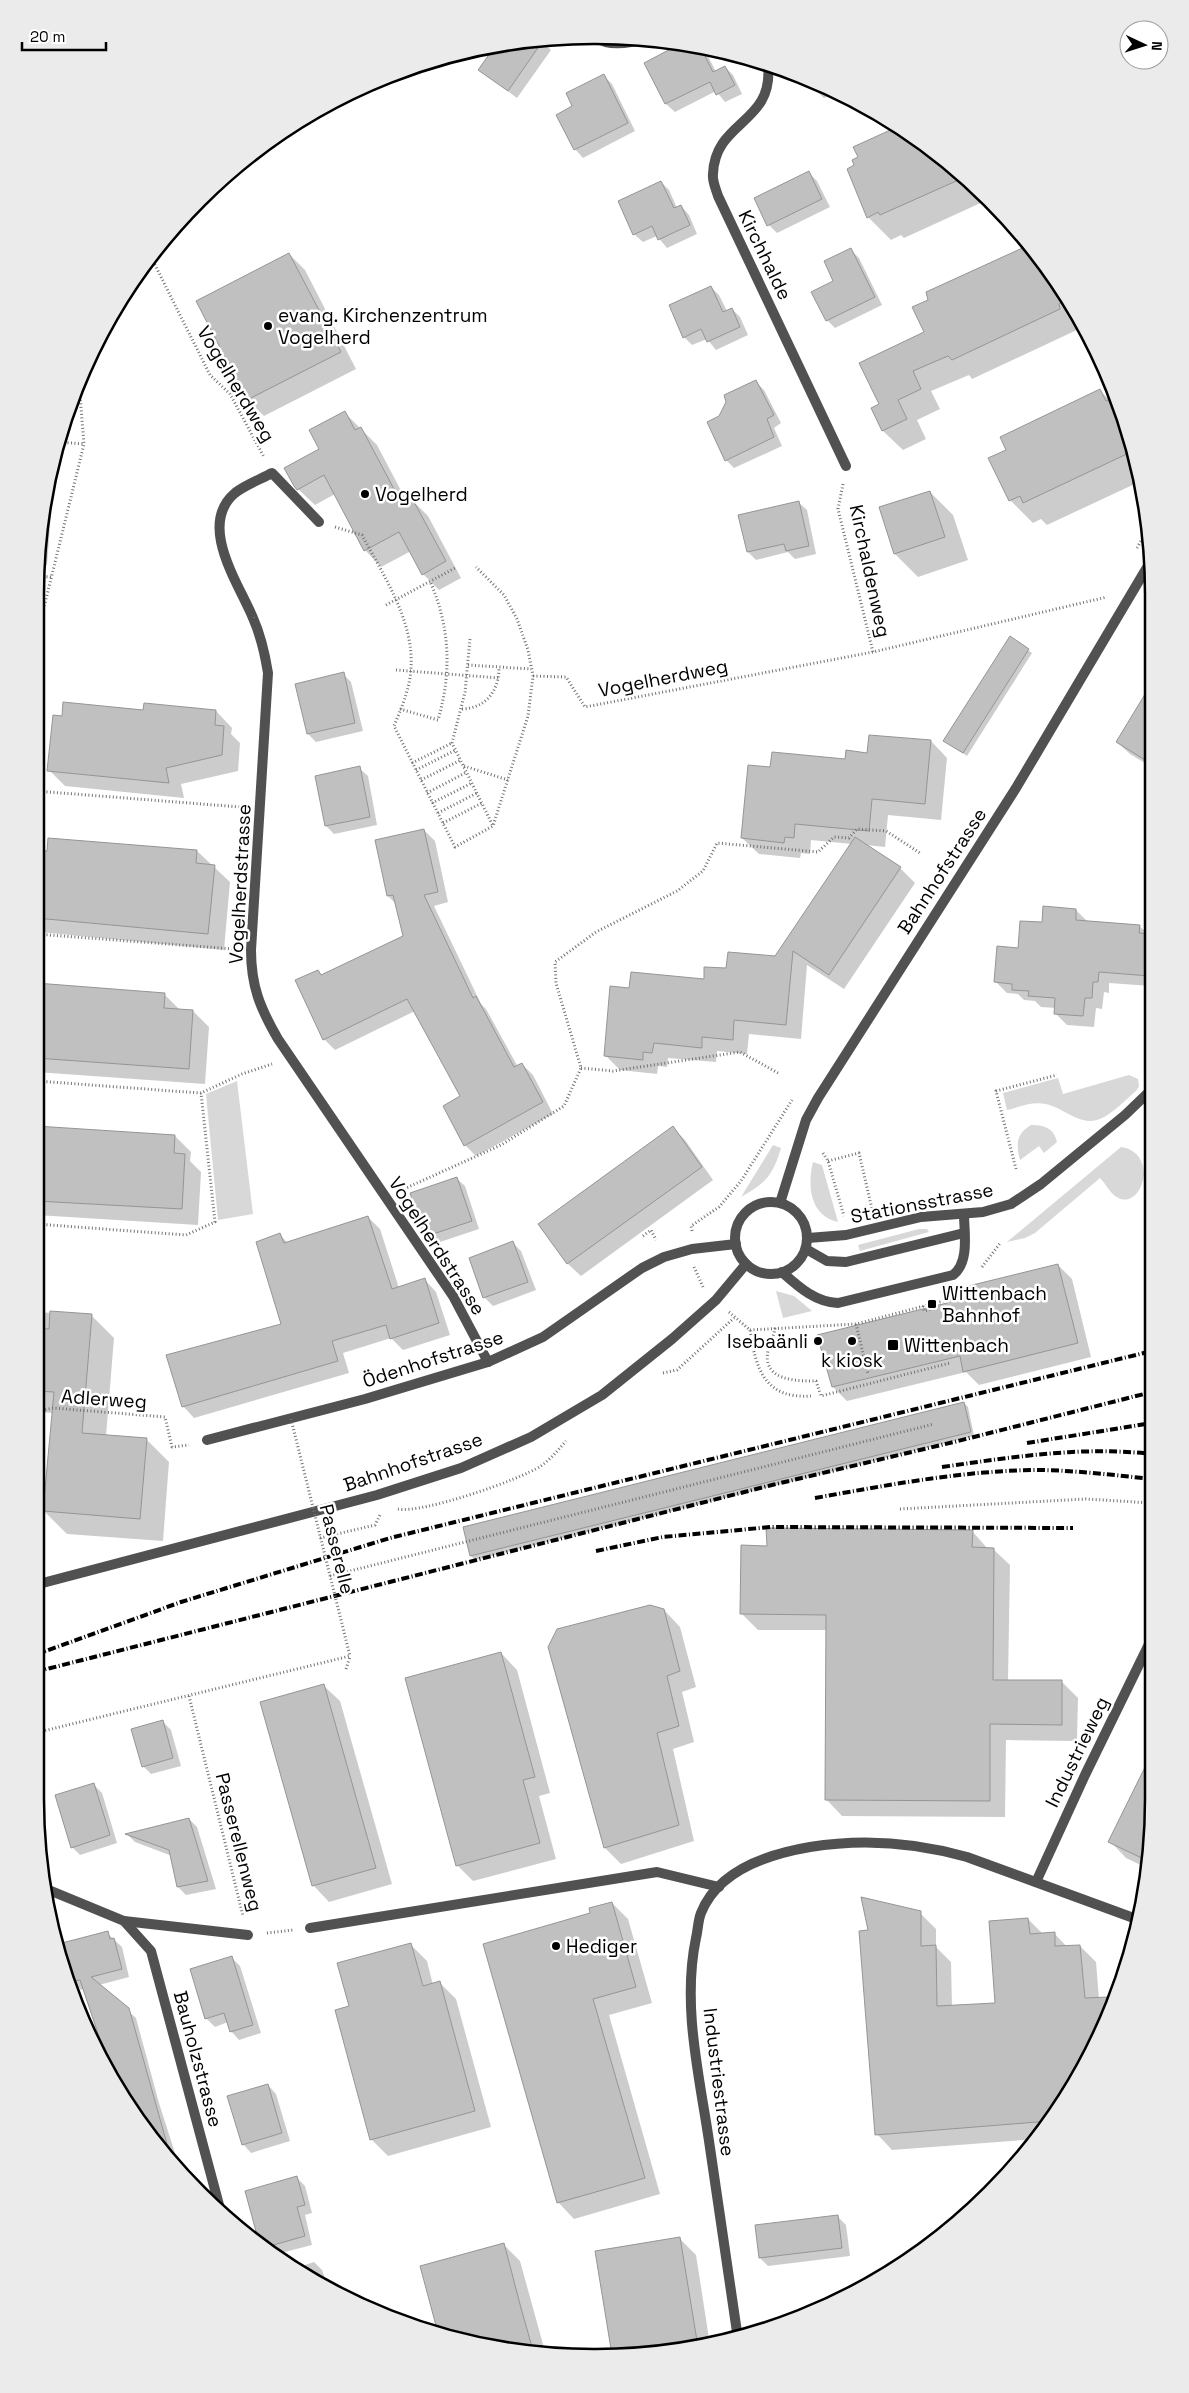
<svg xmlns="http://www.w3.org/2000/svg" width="1189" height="2393" font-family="'Space Grotesk',sans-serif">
  <rect width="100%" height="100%" fill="#fff"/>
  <g fill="#d8d8d8">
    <path d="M1129,1075L1138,1079L1139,1086L1137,1090C1125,1100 1114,1113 1100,1119C1079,1127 1064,1107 1045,1104C1033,1101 1019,1107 1007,1110L1003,1093L1058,1078L1063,1094Z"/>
    <polygon points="237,1081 253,1214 218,1220 206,1094"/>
    <path d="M1031,1125C1044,1125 1054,1128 1057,1142L1044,1153L1039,1146L1020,1160C1016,1144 1016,1134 1031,1125Z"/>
    <path d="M773,1145L781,1148C773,1175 766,1183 741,1197Z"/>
    <path d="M1121,1147C1161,1153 1141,1215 1115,1196C1109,1191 1105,1183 1100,1178L1035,1233L1025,1238L1007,1242Z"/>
    <path d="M813,1162L822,1165L838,1222C810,1216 807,1186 813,1162Z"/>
    <polygon points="919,1229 927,1229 929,1232 860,1251 858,1245"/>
    <polygon points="776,1291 794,1296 812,1311 783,1318"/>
  </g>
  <g fill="#0003">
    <polygon points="539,39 551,50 517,98 480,70 489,56 484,51 486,48 521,40"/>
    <polygon points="682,45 704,48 716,72 725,67 733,75 742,94 725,102 716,91 675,112 666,104 646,64"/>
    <polygon points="604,76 612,84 635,131 583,158 575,149 574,107"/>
    <polygon points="804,79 839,91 824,98"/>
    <polygon points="899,128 935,151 985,201 904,238 901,235 891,240 868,217 849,170 856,165 859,157 855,148"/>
    <polygon points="809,173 817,181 830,207 777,233 769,225"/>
    <polygon points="661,182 669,190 677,208 681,206 689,215 697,234 667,248 657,236 643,242 634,234"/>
    <polygon points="1030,246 1040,256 1079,324 1079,329 972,379 969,375 931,391 940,409 917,420 926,439 903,450 883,431 873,409 880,405 926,332 930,301"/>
    <polygon points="851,250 859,258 882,305 835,328 827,320 835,281"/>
    <polygon points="289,254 305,270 356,369 264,416 248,400"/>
    <polygon points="711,287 719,295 727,311 732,309 740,317 748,335 716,350 707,339 692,345 684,337"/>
    <polygon points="756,382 764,390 781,423 774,428 782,446 734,468 726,460 720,417"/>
    <polygon points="1100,391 1110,400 1116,397 1139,482 1047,525 1041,519 1033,523 1010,500 1008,450"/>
    <polygon points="345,413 377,445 407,502 412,500 428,516 461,578 439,590 423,574 411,551 381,567 365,550 335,494 315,505 298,489"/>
    <polygon points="51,470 54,474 47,565 36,564"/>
    <polygon points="930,492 953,515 968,560 918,577 895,554"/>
    <polygon points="798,502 807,510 816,554 795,559 788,552 756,560 748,552"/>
    <polygon points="1010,638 1032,653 967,756 949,744"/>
    <polygon points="343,674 351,682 363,731 316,742 308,734"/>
    <polygon points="1150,689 1150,766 1130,754 1117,742"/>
    <polygon points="216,711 232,728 231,734 240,743 238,771 181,784 184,798 65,786 49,770 63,717 144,712"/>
    <polygon points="931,741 947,758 941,820 888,815 885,847 866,845 900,868 915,883 844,989 807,965 801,1039 749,1034 747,1054 717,1051 716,1062 668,1058 667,1067 658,1066 657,1074 620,1070 605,1055 631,989 705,980 728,970 776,957 852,844 811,840 810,854 801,853 800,858 759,854 742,838 771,769 846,760"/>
    <polygon points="359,768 368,776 377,825 334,834 326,826"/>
    <polygon points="424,830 435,841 448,902 434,906 481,1004 486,1009 518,1067 522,1064 533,1075 553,1114 476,1156 465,1145 462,1097 415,1011 335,1050 324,1039 318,971 323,976 404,936 396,904 388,896 376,841"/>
    <polygon points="132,845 197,851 230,882 224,950 39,932 36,929 36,852 48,853"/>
    <polygon points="1076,910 1087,921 1139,926 1150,935 1151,986 1109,983 1109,993 1104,992 1102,1009 1096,1008 1094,1027 1067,1025 1055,1013 1056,1008 1041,1007 1035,1001 1024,1000 1018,994 1007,993 996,982 1020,949 1043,924"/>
    <polygon points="36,985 164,994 180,1010 193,1011 209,1027 205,1084 36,1072"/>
    <polygon points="36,1127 175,1136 191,1152 190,1161 201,1172 198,1225 36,1215"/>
    <polygon points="673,1128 685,1140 713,1180 581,1276 568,1264 540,1224"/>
    <polygon points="456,1178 465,1186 479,1229 434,1244 426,1236"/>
    <polygon points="368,1217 380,1229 399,1288 425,1280 436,1292 450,1335 403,1350 391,1338 343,1353 349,1373 194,1418 183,1406 282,1325 280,1235 288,1243"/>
    <polygon points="513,1243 521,1251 536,1290 493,1306 485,1298 471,1258"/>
    <polygon points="1058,1265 1072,1279 1091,1357 979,1385 966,1372 847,1401 833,1387 819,1336 948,1304"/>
    <polygon points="35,1312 91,1315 114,1338 106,1436 146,1439 169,1462 163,1541 67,1534 44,1511 53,1413 35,1412"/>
    <polygon points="964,1403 968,1407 974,1436 475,1560 471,1556 464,1528"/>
    <polygon points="972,1531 988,1549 993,1549 1010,1565 1008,1681 1061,1681 1078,1698 1077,1741 1006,1740 1005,1817 842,1816 826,1799 828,1630 758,1630 742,1614"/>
    <polygon points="664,1610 680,1627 696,1687 682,1692 694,1742 673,1749 694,1841 621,1864 605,1848"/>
    <polygon points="501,1653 517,1670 550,1793 539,1796 556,1859 473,1881 457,1865"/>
    <polygon points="323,1685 340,1701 392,1884 329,1902 313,1885"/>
    <polygon points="163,1722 171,1730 181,1766 151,1774 143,1766"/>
    <polygon points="93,1784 102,1793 117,1843 80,1855 72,1847"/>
    <polygon points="189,1819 197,1827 216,1889 186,1895 178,1887 172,1856 135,1842 128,1835"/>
    <polygon points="1153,1835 1147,1868 1126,1858 1110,1841"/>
    <polygon points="612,1903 628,1919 652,2003 609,2015 660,2194 574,2219 558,2202 592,1914"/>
    <polygon points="920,1913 936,1929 936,1947 951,1962 952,2007 996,2004 1028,1919 1043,1934 1054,1933 1067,1947 1080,1946 1096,1962 1099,1999 1107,1998 1112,2003 1096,2046 1060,2110 1036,2139 892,2150 877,2134 869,1931"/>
    <polygon points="107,1933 122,1947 129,1977 99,1985 136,2018 159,2103 181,2172 151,2139 119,2091 84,1989 81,1990 73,1981"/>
    <polygon points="410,1944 427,1961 433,1985 440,1983 456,1999 491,2127 388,2156 371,2139 351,2007"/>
    <polygon points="232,1958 240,1966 261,2033 239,2040 231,2031 228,2022 215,2027 206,2018"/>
    <polygon points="268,2085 276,2094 290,2141 251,2153 243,2144"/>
    <polygon points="297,2178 305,2186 312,2213 305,2215 312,2245 273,2255 262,2247"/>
    <polygon points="838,2217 846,2225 850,2256 768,2266 760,2258"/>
    <polygon points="679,2238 696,2255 710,2345 667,2353 613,2355 597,2252"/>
    <polygon points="503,2244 520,2261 546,2355 485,2347 439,2333"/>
    <polygon points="314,2262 322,2270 326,2281 332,2290 293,2269"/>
  </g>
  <g fill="#c0c0c0" stroke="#959595">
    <polygon points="544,39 508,91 478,70 495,46 521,40"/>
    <polygon points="680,44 701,48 713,72 725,66 735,85 716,95 710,82 665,104 644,63"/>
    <polygon points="604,74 628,123 574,150 556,115 572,106 566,93"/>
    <polygon points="897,127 935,151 963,178 880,215 878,212 867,218 847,169 854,165 852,160 858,157 853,147"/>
    <polygon points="809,171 822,199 767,226 754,198"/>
    <polygon points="661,181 674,208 681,205 690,225 658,240 652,226 633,235 618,201"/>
    <polygon points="1029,245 1036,256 1039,255 1065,300 1059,304 1060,309 952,360 948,356 913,371 921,389 898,400 907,419 882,431 871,408 879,404 859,363 924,332 912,307 928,300 926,292"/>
    <polygon points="851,248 875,297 826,321 811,292 833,281 824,261"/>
    <polygon points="289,253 341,352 247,400 196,301"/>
    <polygon points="711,286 723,312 732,308 740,327 707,342 701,329 683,338 669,305"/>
    <polygon points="756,380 774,415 767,419 774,437 725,461 707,422 719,416 726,402 724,395"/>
    <polygon points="1100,389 1106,401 1116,396 1131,452 1023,503 1020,496 1009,501 988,458 1006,450 1000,437"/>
    <polygon points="345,411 355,430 361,427 402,504 412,498 446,561 422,575 399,532 364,551 324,475 297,490 294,486 284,468 319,449 309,430"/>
    <polygon points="930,491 945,537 894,554 879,507"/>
    <polygon points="799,501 809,546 786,551 784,544 747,552 738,515"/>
    <polygon points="1010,636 1029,649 963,753 943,741"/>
    <polygon points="344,672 355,723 307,734 295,684"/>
    <polygon points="1150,686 1150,763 1116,742"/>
    <polygon points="63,702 143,710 144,703 216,710 215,725 224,726 222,755 166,768 169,783 47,771 53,715 62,716"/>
    <polygon points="869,735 931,740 925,804 872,799 869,831 795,824 794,838 785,837 784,843 741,838 748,765 770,767 772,752 845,759 846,750 867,753"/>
    <polygon points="360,766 370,817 325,826 315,776"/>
    <polygon points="424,829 438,892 424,895 473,998 476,996 514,1067 522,1063 543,1102 464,1146 443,1106 460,1096 407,999 323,1040 295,980 318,970 321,975 403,936 393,895 387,896 375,840"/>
    <polygon points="855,837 901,867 829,975 793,951 786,1025 734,1020 733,1040 702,1037 702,1048 654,1043 652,1053 643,1052 643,1060 604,1056 610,986 629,988 631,972 704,979 704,967 726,968 728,952 775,956"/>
    <polygon points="48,838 197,850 196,863 215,865 208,934 36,918 36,850 47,851"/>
    <polygon points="1043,906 1076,909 1076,920 1140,925 1139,933 1150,934 1150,976 1099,972 1098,982 1093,982 1092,998 1085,998 1083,1016 1054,1014 1055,998 1028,996 1029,991 1012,990 1012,984 994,982 997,946 1018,948 1020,921 1042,922"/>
    <polygon points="36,983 165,993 164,1008 193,1010 189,1069 36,1058"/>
    <polygon points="36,1126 175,1135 174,1153 185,1154 182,1209 36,1201"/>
    <polygon points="673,1126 702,1167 567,1264 538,1224"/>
    <polygon points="457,1177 472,1221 424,1237 410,1193"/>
    <polygon points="368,1216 392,1289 425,1278 439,1323 390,1339 386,1325 332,1341 338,1361 182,1407 166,1355 281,1324 256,1242 280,1233 284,1243"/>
    <polygon points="513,1241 528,1282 483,1298 469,1258"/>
    <polygon points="1058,1264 1078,1343 963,1372 960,1356 832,1387 817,1335 947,1303 944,1292"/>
    <polygon points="50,1311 92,1314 82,1433 147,1438 140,1519 43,1511 54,1392 35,1391 35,1328 49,1329"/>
    <polygon points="964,1402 971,1432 470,1556 463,1527"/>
    <polygon points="766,1528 973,1530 972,1547 994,1548 993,1680 1062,1680 1062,1725 990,1724 990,1801 825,1800 826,1615 740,1614 741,1545 767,1546"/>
    <polygon points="650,1605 664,1609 680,1671 667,1676 679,1726 657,1733 679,1825 604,1848 548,1647 557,1629"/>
    <polygon points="501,1652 535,1777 523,1780 540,1843 456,1866 405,1678"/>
    <polygon points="324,1684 376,1868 312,1886 260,1702"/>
    <polygon points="163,1720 173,1758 142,1767 131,1729"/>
    <polygon points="1153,1751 1153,1835 1148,1861 1108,1842"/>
    <polygon points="94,1783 110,1835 71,1848 55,1795"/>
    <polygon points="189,1818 208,1881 177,1887 169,1850 125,1834"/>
    <polygon points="861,1897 921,1911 921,1946 936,1945 937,2006 995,2003 989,1921 1028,1918 1030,1934 1055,1932 1055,1946 1080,1945 1085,1998 1108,1997 1109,2013 1096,2046 1060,2110 1050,2121 875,2135 859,1931 868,1930"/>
    <polygon points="612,1902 636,1987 593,1999 645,2178 557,2203 483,1944 590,1913 589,1908"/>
    <polygon points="108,1931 110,1939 114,1938 122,1969 91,1977 129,2008 172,2162 151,2139 116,2087 80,1980 71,1982 62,1943"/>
    <polygon points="411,1943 423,1986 440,1981 475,2111 370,2140 335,2010 349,2006 337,1963"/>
    <polygon points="232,1956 253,2025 230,2032 224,2013 205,2019 190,1969"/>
    <polygon points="268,2084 282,2133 242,2145 227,2096"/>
    <polygon points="297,2176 305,2205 297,2207 305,2236 263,2248 260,2246 245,2191"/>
    <polygon points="838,2215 842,2248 759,2258 755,2225"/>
    <polygon points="680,2237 698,2347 667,2353 612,2355 595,2251"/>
    <polygon points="504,2243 521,2308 534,2354 485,2347 438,2333 420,2266"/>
  </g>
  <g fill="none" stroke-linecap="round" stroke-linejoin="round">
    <g stroke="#737373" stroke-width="3" stroke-dasharray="1 2.5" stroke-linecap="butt">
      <polyline points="150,255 210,375 230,394 264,457"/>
      <polyline points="57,442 84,444"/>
      <polyline points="843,484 838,509 873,652"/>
      <path d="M335,527L362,535C388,584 425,637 406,694C403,705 398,716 394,726L455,847L493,826L528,716L533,676L528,650L517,619L504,595L476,567"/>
      <polyline points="1137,548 1149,527"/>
      <polyline points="36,576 52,577"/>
      <polyline points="386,605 455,568"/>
      <polyline points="470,639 465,692 452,743 493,826"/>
      <polyline points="36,640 84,444 79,384"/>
      <polyline points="468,665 531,669"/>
      <polyline points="396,670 499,678"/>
      <polyline points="533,676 566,677 585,707 873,652 1107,597"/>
      <path d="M400,709L438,720C452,672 450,627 430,581"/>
      <path d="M462,709C487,708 499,690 499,667"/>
      <polyline points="412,763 452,743"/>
      <polyline points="464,766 508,780"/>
      <polyline points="416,770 456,750"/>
      <polyline points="421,780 461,760"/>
      <polyline points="36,791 240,807"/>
      <polyline points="427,793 467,772"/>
      <polyline points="432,803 472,783"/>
      <polyline points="438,813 477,793"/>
      <polyline points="443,823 482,803"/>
      <polyline points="36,934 233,949"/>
      <polyline points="581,1068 613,1071 740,1052 778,1073"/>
      <polyline points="36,1081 201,1093 242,1074 272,1064"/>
      <polyline points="823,1153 828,1161 844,1216"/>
      <polyline points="828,1161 859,1153 872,1209"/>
      <polyline points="1016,1169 996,1091 1057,1075"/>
      <polyline points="404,1189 501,1145 564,1106 581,1068 556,983 555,962 596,932 677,891 703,871 717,843 818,852 834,837 849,838 857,829 886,831 920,853"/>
      <polyline points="36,1224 186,1235 215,1222 201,1093"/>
      <polyline points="692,1231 691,1226 719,1207 741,1181 792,1100"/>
      <polyline points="643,1236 651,1230 656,1240"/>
      <polyline points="694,1267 703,1287"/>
      <polyline points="982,1267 1001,1242"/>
      <polyline points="923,1306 924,1311 938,1307"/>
      <path d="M729,1312L750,1330C756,1370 765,1399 811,1396"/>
      <polyline points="856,1324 868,1374"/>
      <path d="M775,1328C774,1336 770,1343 768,1351C762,1381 797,1381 816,1381L821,1396L950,1363"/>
      <polyline points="750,1330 856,1324 962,1296 965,1291"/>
      <polyline points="663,1373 677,1370 734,1318"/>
      <polyline points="35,1412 53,1408 165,1417 172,1447 189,1445"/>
      <path d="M398,1509C422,1514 519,1480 541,1466C551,1459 558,1450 566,1441"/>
      <polyline points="900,1509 1086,1499 1152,1503"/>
      <polyline points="320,1538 375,1525 381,1513"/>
      <polyline points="330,1576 934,1424"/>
      <polyline points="346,1669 350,1657"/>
      <polyline points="189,1696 243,1916"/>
      <polyline points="35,1733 350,1656"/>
      <polyline points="267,1933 293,1930"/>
    </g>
    <g stroke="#515151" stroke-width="10">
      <polyline points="806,1249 827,1261 846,1262 964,1233"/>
      <path d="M782,1272C799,1287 815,1302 838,1303L953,1275C970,1262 964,1232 964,1214"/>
      <polyline points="1036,1882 1085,1775 1152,1638"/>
      <polyline points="124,1921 248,1935"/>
      <polyline points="310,1928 657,1872 719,1887"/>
    </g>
    <g stroke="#515151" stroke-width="10">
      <path d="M594,37C610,47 628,44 645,38"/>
      <path d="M768,65C774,124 715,120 713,174C712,181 716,189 718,196L846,466"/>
      <path d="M319,522L272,473C261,479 245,485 235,493C197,525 239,584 253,618C261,636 265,654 268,673L251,950C251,986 260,1008 278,1039L453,1296L488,1362"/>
      <circle cx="771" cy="1238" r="36"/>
      <polyline points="780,1203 806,1120 818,1098 1016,788 1149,564"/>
      <polyline points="808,1238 846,1235 921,1217 983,1212 1011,1204 1041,1184 1125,1115 1151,1090"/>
      <polyline points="207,1440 365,1399 488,1362 543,1337 642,1268 664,1257 692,1249 736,1244"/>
      <polyline points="35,1585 377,1495 461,1468 531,1437 602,1395 672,1339 716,1300 746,1264"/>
      <polyline points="44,1888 124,1921 151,1951 222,2216"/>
      <path d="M738,2339C728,2273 719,2207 709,2141C699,2074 682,2005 696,1938C698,1930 698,1920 701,1913C718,1870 769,1854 810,1847C864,1838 914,1842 967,1857L1139,1920"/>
    </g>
    <g stroke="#000" stroke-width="4" stroke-dasharray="8 2.5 1 2.5" stroke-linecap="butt">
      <polyline points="1027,1443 1152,1423"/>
      <path d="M942,1467C1013,1457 1081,1446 1152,1454"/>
      <path d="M815,1498C888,1485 961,1471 1034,1470C1074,1470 1113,1475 1152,1479"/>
      <polyline points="596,1551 663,1537 771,1527 1073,1528"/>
      <polyline points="35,1655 181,1602 390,1538 1152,1351"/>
      <polyline points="35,1672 772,1485 958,1441 1152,1392"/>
    </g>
    <polyline stroke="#737373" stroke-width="3" stroke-dasharray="1 2.5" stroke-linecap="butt" points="291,1419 350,1656"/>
  </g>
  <g fill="#000" stroke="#fff" stroke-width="2">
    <circle cx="268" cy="326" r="5"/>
    <circle cx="365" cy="494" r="5"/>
    <rect x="927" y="1299" width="10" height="10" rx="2.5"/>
    <circle cx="818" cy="1341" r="5"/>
    <circle cx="852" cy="1341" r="5"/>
    <rect x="887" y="1339" width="12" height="12" rx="2.5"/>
    <circle cx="556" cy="1946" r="5"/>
  </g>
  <g text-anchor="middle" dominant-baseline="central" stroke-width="5" stroke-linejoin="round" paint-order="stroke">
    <g font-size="19" fill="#000" stroke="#fff">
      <text transform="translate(765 255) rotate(64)">Kirchhalde</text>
      <text transform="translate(236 384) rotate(59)">Vogelherdweg</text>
      <text transform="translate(870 571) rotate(78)">Kirchaldenweg</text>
      <text transform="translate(663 678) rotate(-11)">Vogelherdweg</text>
      <text transform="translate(942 871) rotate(-57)">Bahnhofstrasse</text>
      <text transform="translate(240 884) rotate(-87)">Vogelherdstrasse</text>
      <text transform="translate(922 1203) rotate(-11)">Stationsstrasse</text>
      <text transform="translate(437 1246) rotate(57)">Vogelherdstrasse</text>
      <text transform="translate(433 1359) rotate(-18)">Ödenhofstrasse</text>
      <text transform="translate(104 1399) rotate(4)">Adlerweg</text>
      <text transform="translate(413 1462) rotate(-19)">Bahnhofstrasse</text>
      <text transform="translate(337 1549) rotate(76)">Passerelle</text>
      <text transform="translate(1077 1752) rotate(-64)">Industrieweg</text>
      <text transform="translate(239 1842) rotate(76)">Passerellenweg</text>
      <text transform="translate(198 2059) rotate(75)">Bauholzstrasse</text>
      <text transform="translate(719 2082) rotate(83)">Industriestrasse</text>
    </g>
    <g font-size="19" fill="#000" stroke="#fff" text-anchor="start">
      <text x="278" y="315">evang. Kirchenzentrum<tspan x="278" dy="22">Vogelherd</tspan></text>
      <text x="375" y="494">Vogelherd</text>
      <text x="942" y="1293">Wittenbach<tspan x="942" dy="22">Bahnhof</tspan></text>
      <text x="808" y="1341" text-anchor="end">Isebaänli</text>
      <text x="904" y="1345">Wittenbach</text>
      <text x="852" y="1360" text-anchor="middle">k kiosk</text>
      <text x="566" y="1946">Hediger</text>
    </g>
  </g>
  <path d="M0 0H1189V2393H0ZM594 44H595A550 550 0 0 1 1145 594V1799A550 550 0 0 1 595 2349H594A550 550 0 0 1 44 1799V594A550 550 0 0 1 594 44Z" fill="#ebebeb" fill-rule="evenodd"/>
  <path fill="none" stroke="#000" stroke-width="2.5" d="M594 44H595A550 550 0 0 1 1145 594V1799A550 550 0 0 1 595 2349H594A550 550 0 0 1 44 1799V594A550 550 0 0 1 594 44Z"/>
  <g transform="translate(1144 45) rotate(94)"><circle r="24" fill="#ffffff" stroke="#999999"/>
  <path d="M0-4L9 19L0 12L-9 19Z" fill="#000000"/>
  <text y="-8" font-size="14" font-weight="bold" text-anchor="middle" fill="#000000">N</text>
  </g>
  <path d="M22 42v8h84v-8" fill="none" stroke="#000000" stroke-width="2.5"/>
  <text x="30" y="42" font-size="15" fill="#000000" stroke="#ffffff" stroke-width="4" paint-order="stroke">20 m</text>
</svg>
